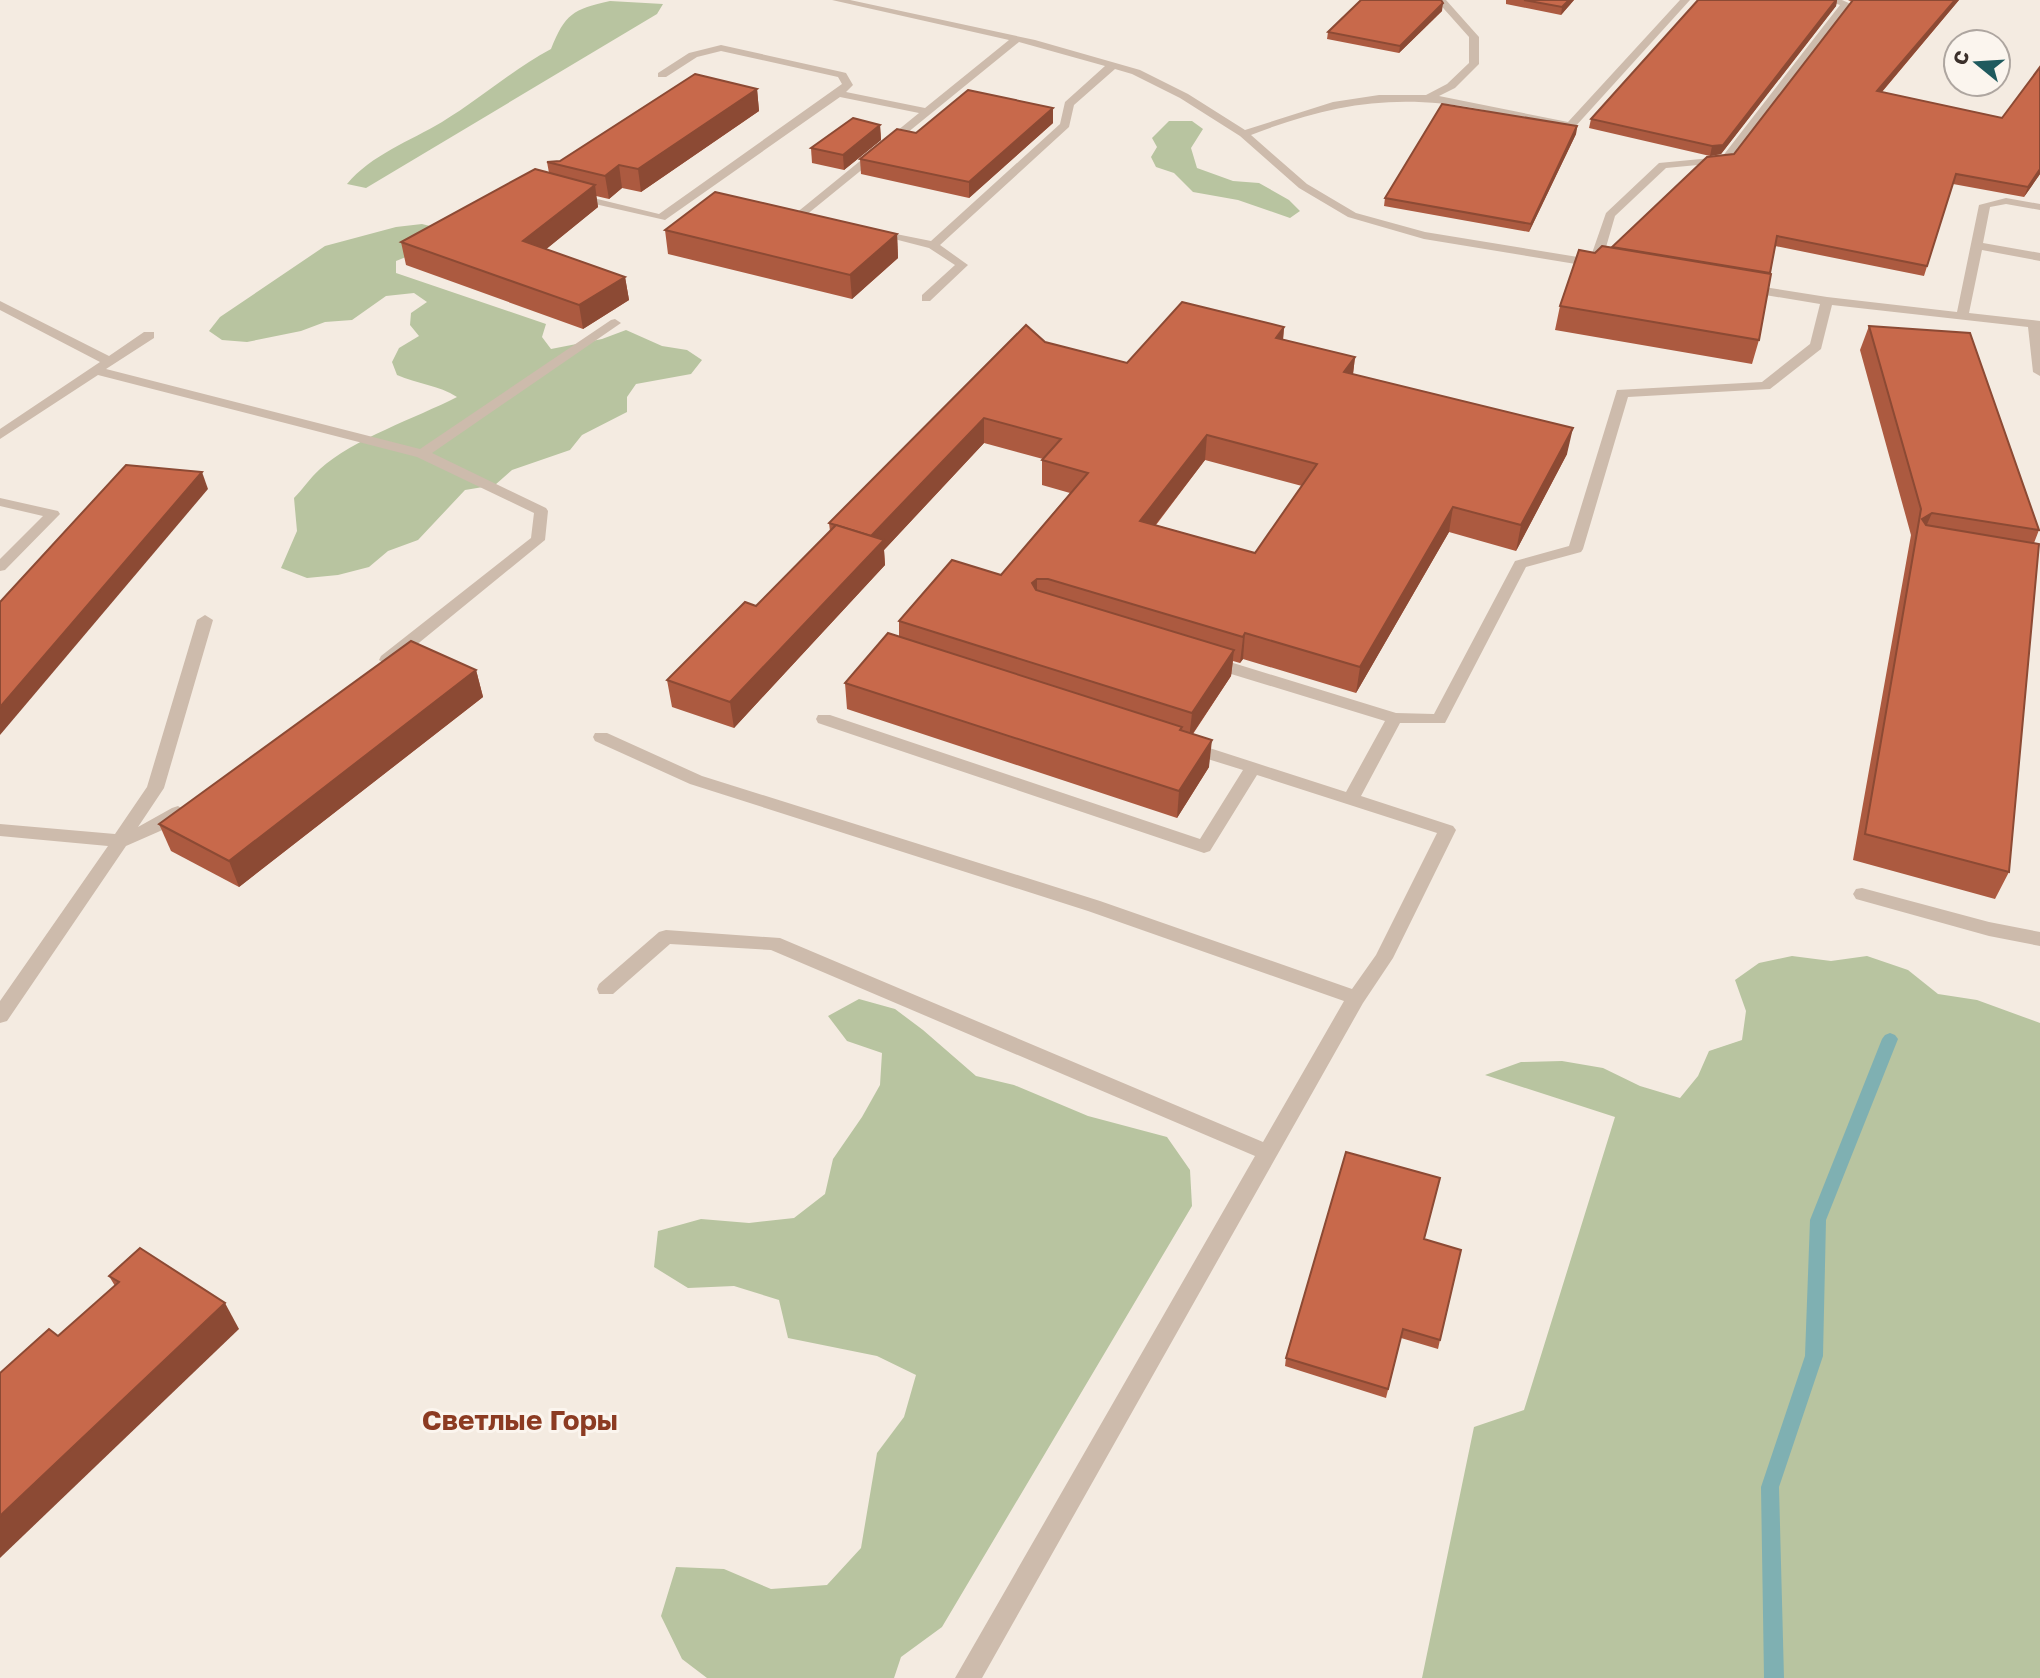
<svg xmlns="http://www.w3.org/2000/svg" width="2040" height="1678" font-family="'Golos Text',sans-serif">
  <rect width="100%" height="100%" fill="#f4ebe1"/>
  <g fill="#b8c4a0">
    <path d="M610,1L663,4L657,14L366,188L347,184C371,155 410,141 442,122C480,99 512,70 551,49C565,14 573,9 610,1Z"/>
    <polygon points="1169,121 1192,121 1203,129 1191,148 1197,168 1233,181 1259,183 1289,200 1300,211 1290,218 1238,200 1193,192 1174,173 1156,167 1151,157 1157,147 1152,138"/>
    <path d="M422,224L442,229L416,253L396,261V273L546,324L542,337L551,349L602,339L626,330L662,346L687,350L702,360L691,374L636,384L627,397V412L582,435L570,450L512,470L495,485L465,490L418,540L388,551L369,567L338,575L307,578L281,568L297,531L294,498C303,489 310,478 320,469C353,439 416,418 457,397C439,385 417,384 397,375L392,362L399,348L419,336L410,325L411,313L427,302L414,293L386,296L352,320L325,322L301,331L247,342L222,340L209,331L220,317L325,246L396,227Z"/>
    <polygon points="1792,956 1831,961 1867,956 1908,970 1938,994 1977,1000 2040,1023 2040,1678 1422,1678 1474,1427 1524,1410 1615,1117 1485,1075 1521,1062 1562,1061 1603,1068 1640,1086 1680,1098 1698,1076 1709,1051 1742,1040 1746,1011 1735,980 1759,963"/>
    <polygon points="859,999 895,1009 923,1030 976,1076 1014,1085 1088,1116 1167,1137 1190,1170 1192,1206 942,1627 901,1657 894,1678 707,1678 682,1659 661,1616 676,1567 724,1569 771,1589 827,1585 861,1548 877,1453 904,1417 916,1375 877,1356 788,1338 779,1300 734,1286 688,1288 654,1267 658,1231 701,1219 749,1223 794,1218 825,1194 833,1159 862,1117 880,1085 882,1053 847,1041 828,1016"/>
  </g>
  <g fill="none" stroke-linecap="round" stroke-linejoin="round">
    <polygon fill="#7fb0b2" fill-rule="evenodd" points="1890,1033 1895,1035 1898,1039 1826,1220 1823,1356 1779,1487 1784,1678 1764,1678 1761,1487 1805,1356 1810,1220 1882,1039 1885,1035"/>
    <g fill="#cdbbac" fill-rule="evenodd">
      <path d="M832,0H850L1035,40L1140,70L1188,94L1245,130L1333,102L1379,95H1426L1447,84L1469,63V37L1436,0H1446L1479,37V64L1455,88L1439,96L1568,122L1680,0H1690L1574,128C1552,131 1503,114 1479,109C1395,93 1330,104 1251,135L1307,184L1356,213L1425,232L1590,259L1606,213L1659,163L1722,157L1840,5L1825,0H1842L1851,4L1729,162L1666,168L1615,216L1602,261L1606,264L1600,268L1424,239L1348,217L1299,188L1240,136L1180,98L1132,74L1115,69L1074,105L1069,127L940,245L968,265L930,301H922V295L955,265L929,248L871,233V229L931,241L1060,124L1065,102L1105,66L1019,42L805,216L795,214L919,113L840,97L665,220L573,199L571,197L577,194L659,214L842,84L838,77L721,51L697,57L666,77H658V73L689,53L721,45L842,72L846,73L853,85L846,92L925,108L1009,40Z"/>
      <polygon points="2006,198 2040,204 2040,210 2006,204 1990,207 1983,243 2040,253 2040,261 1982,250 1969,313 2040,321 2040,376 2033,372 2028,327 1832,305 1821,349 1770,389 1628,397 1583,549 1581,552 1526,567 1445,723 1400,723 1361,796 1453,826 1456,830 1393,958 1363,1003 982,1678 955,1678 1255,1156 771,950 670,944 613,994 599,994 597,989 599,984 659,932 666,930 780,938 1263,1142 1344,1001 1088,911 690,784 595,741 593,737 595,733 607,733 702,776 1100,901 1352,989 1376,955 1437,833 1257,775 1210,851 1204,853 818,723 816,719 818,715 830,715 1200,839 1243,770 1182,751 1180,747 1182,743 1194,743 1346,792 1385,721 1205,666 1203,662 1205,658 1217,658 1396,713 1434,714 1515,561 1569,546 1617,390 1762,382 1810,344 1820,304 1741,291 1741,285 1745,284 1827,297 1957,312 1979,205"/>
      <polygon points="0,301 109,356 144,332 154,332 154,338 106,369 420,449 611,320 615,319 621,323 432,453 546,508 548,511 545,540 393,664 387,665 379,660 381,656 531,538 534,513 417,457 98,375 0,439 0,429 100,362 0,310"/>
      <polygon points="0,498 58,511 60,514 5,570 0,571 0,559 43,516 0,506"/>
      <polygon points="205,615 213,620 164,788 138,827 172,808 178,806 187,812 167,828 126,846 7,1021 0,1023 0,1001 108,846 0,836 0,824 115,834 147,787 197,620"/>
      <polygon points="1862,888 1989,922 2040,932 2040,946 1989,936 1856,899 1853,894 1856,889"/>
    </g>
  </g>
  <g fill="#ac5a40" fill-rule="evenodd">
    <polygon points="1506,0 1574,0 1561,15 1506,4"/>
    <polygon points="1698,0 1837,0 1836,6 1721,154 1710,156 1589,128 1591,119"/>
    <polygon points="1848,0 1959,0 1882,92 2040,174 2024,197 1953,184 1924,276 1775,246 1759,340 1752,364 1555,330 1560,306 1595,253 1612,247 1734,154 1852,2"/>
    <polygon points="1442,11 1399,53 1327,39 1328,32"/>
    <polygon points="757,89 759,111 641,192 622,188 609,199 596,196 598,207 546,249 625,277 629,300 583,329 406,265 401,242 549,173 547,162 560,161"/>
    <polygon points="1053,123 969,198 861,174 860,159 916,133"/>
    <polygon points="880,125 881,140 844,170 812,163 811,148"/>
    <polygon points="1577,126 1576,134 1529,232 1384,206 1385,198"/>
    <polygon points="665,230 897,234 898,258 852,299 668,254"/>
    <polygon points="1869,326 2039,530 2034,543 2009,872 1995,899 1853,860 1911,535 1860,350"/>
    <path d="M1284,327L1283,340L1355,357L1353,374L1567,454L1516,551L1449,532L1356,693L1243,659L1240,663L1233,661L1231,676L1193,734L1209,767L1177,818L847,709L845,683L899,637V621L1001,575L1070,493L1042,485V460L1043,459L984,443L884,550L885,565L734,728L672,707L667,680L756,606L830,531L829,523L1045,342L1127,363ZM1205,460L1302,486L1255,553L1156,525Z"/>
    <polygon points="476,670 483,697 239,887 171,851 159,824"/>
    <polygon points="1424,1239 1440,1340 1438,1349 1401,1338 1386,1398 1285,1366 1286,1358"/>
    <polygon points="109,1276 239,1329 58,1336 115,1286"/>
  </g>
  <g fill="#8c4a34">
    <polygon points="1569,0 1574,0 1561,15 1562,7"/>
    <polygon points="1836,0 1837,0 1836,6 1721,154 1710,156 1712,146"/>
    <polygon points="1955,0 1959,0 1874,101 1877,91"/>
    <polygon points="1443,3 1442,11 1399,53 1400,46"/>
    <polygon points="757,89 759,111 641,192 638,169"/>
    <polygon points="1053,108 1053,123 969,198 969,182"/>
    <polygon points="880,125 881,140 844,170 843,155"/>
    <polygon points="1577,126 1576,134 1529,232 1531,224"/>
    <polygon points="619,165 622,188 609,199 605,176"/>
    <polygon points="2040,169 2040,174 2024,197 2028,187"/>
    <polygon points="595,185 598,207 528,264 523,241"/>
    <polygon points="897,234 898,258 852,299 850,275"/>
    <polygon points="625,277 629,300 583,329 579,305"/>
    <polygon points="1284,327 1282,351 1276,338"/>
    <polygon points="1355,357 1352,382 1344,372"/>
    <polygon points="984,418 984,443 884,550 885,565 734,728 730,702 871,536"/>
    <polygon points="1573,428 1567,454 1516,551 1521,525"/>
    <polygon points="1207,435 1205,460 1139,546 1140,521"/>
    <polygon points="202,472 208,489 0,735 0,707"/>
    <polygon points="1453,507 1449,532 1356,693 1360,667"/>
    <polygon points="1932,513 1921,538 1922,519"/>
    <polygon points="1037,579 1037,605 1032,583"/>
    <polygon points="1245,633 1243,659 1240,663 1243,637"/>
    <polygon points="1234,650 1231,676 1189,739 1192,713"/>
    <polygon points="476,670 483,697 239,887 229,861"/>
    <polygon points="1212,740 1209,767 1177,818 1179,791"/>
    <polygon points="225,1303 239,1329 0,1558 0,1516"/>
  </g>
  <g fill="#c8694b" stroke="#8c4a34" stroke-width="2" fill-rule="evenodd">
    <polygon points="1361,0 1441,0 1443,3 1400,46 1328,32"/>
    <polygon points="1524,0 1569,0 1562,7"/>
    <polygon points="1698,0 1836,0 1723,145 1712,146 1591,119"/>
    <polygon points="1853,0 1955,0 1877,91 2002,118 2040,67 2040,169 2028,187 1956,174 1927,266 1777,236 1770,273 1612,247 1707,157 1734,154"/>
    <polygon points="695,74 757,89 638,169 619,165 605,176 547,162 560,161"/>
    <polygon points="968,90 1053,108 969,182 860,159 897,129 916,133"/>
    <polygon points="1442,104 1577,126 1531,224 1385,198"/>
    <polygon points="853,118 880,125 843,155 811,148"/>
    <polygon points="535,169 595,185 523,241 625,277 579,305 401,242"/>
    <polygon points="715,192 897,234 850,275 665,230"/>
    <polygon points="1602,246 1771,274 1759,340 1560,306 1579,250 1595,253"/>
    <path d="M1182,302L1284,327L1276,338L1355,357L1344,372L1573,428L1521,525L1453,507L1360,667L1245,633L1243,637L1048,579H1037L1032,583L1036,590L1234,650L1192,713L899,621L952,560L1001,575L1088,473L1042,460L1061,439L984,418L871,536L829,523L1026,325L1045,342L1127,363ZM1207,435L1317,464L1255,553L1140,521Z"/>
    <polygon points="1869,326 1970,333 2039,530 1932,513 1922,519 1926,525 2039,544 2009,872 1865,834 1921,509"/>
    <polygon points="126,465 202,472 0,707 0,602"/>
    <polygon points="836,525 884,540 730,702 667,680 745,602 756,606"/>
    <polygon points="888,633 1182,727 1180,730 1212,740 1179,791 845,683"/>
    <polygon points="411,641 476,670 229,861 159,824"/>
    <polygon points="1346,1152 1440,1178 1424,1239 1461,1250 1440,1340 1403,1329 1388,1389 1286,1358"/>
    <polygon points="140,1248 225,1303 0,1516 0,1373 49,1329 58,1336 119,1282 109,1276"/>
  </g>
  <g text-anchor="middle" dominant-baseline="central" stroke-width="6" stroke-linejoin="round" paint-order="stroke">
    <g font-size="28" font-weight="bold" fill="#8c3b22" stroke="#fbf5ee">
      <text x="520" y="1419">Светлые Горы</text>
    </g>
  </g>
  <g transform="translate(1977 63) rotate(288)"><circle r="33" fill="#fbf5ee" stroke="#aea6a0" stroke-width="2"/>
  <path d="M0-5L12 26L0 18L-12 26Z" fill="#1f5a5e"/>
  <text y="-10" font-size="19" font-weight="bold" text-anchor="middle" fill="#3b302b">С</text>
  </g>
</svg>
